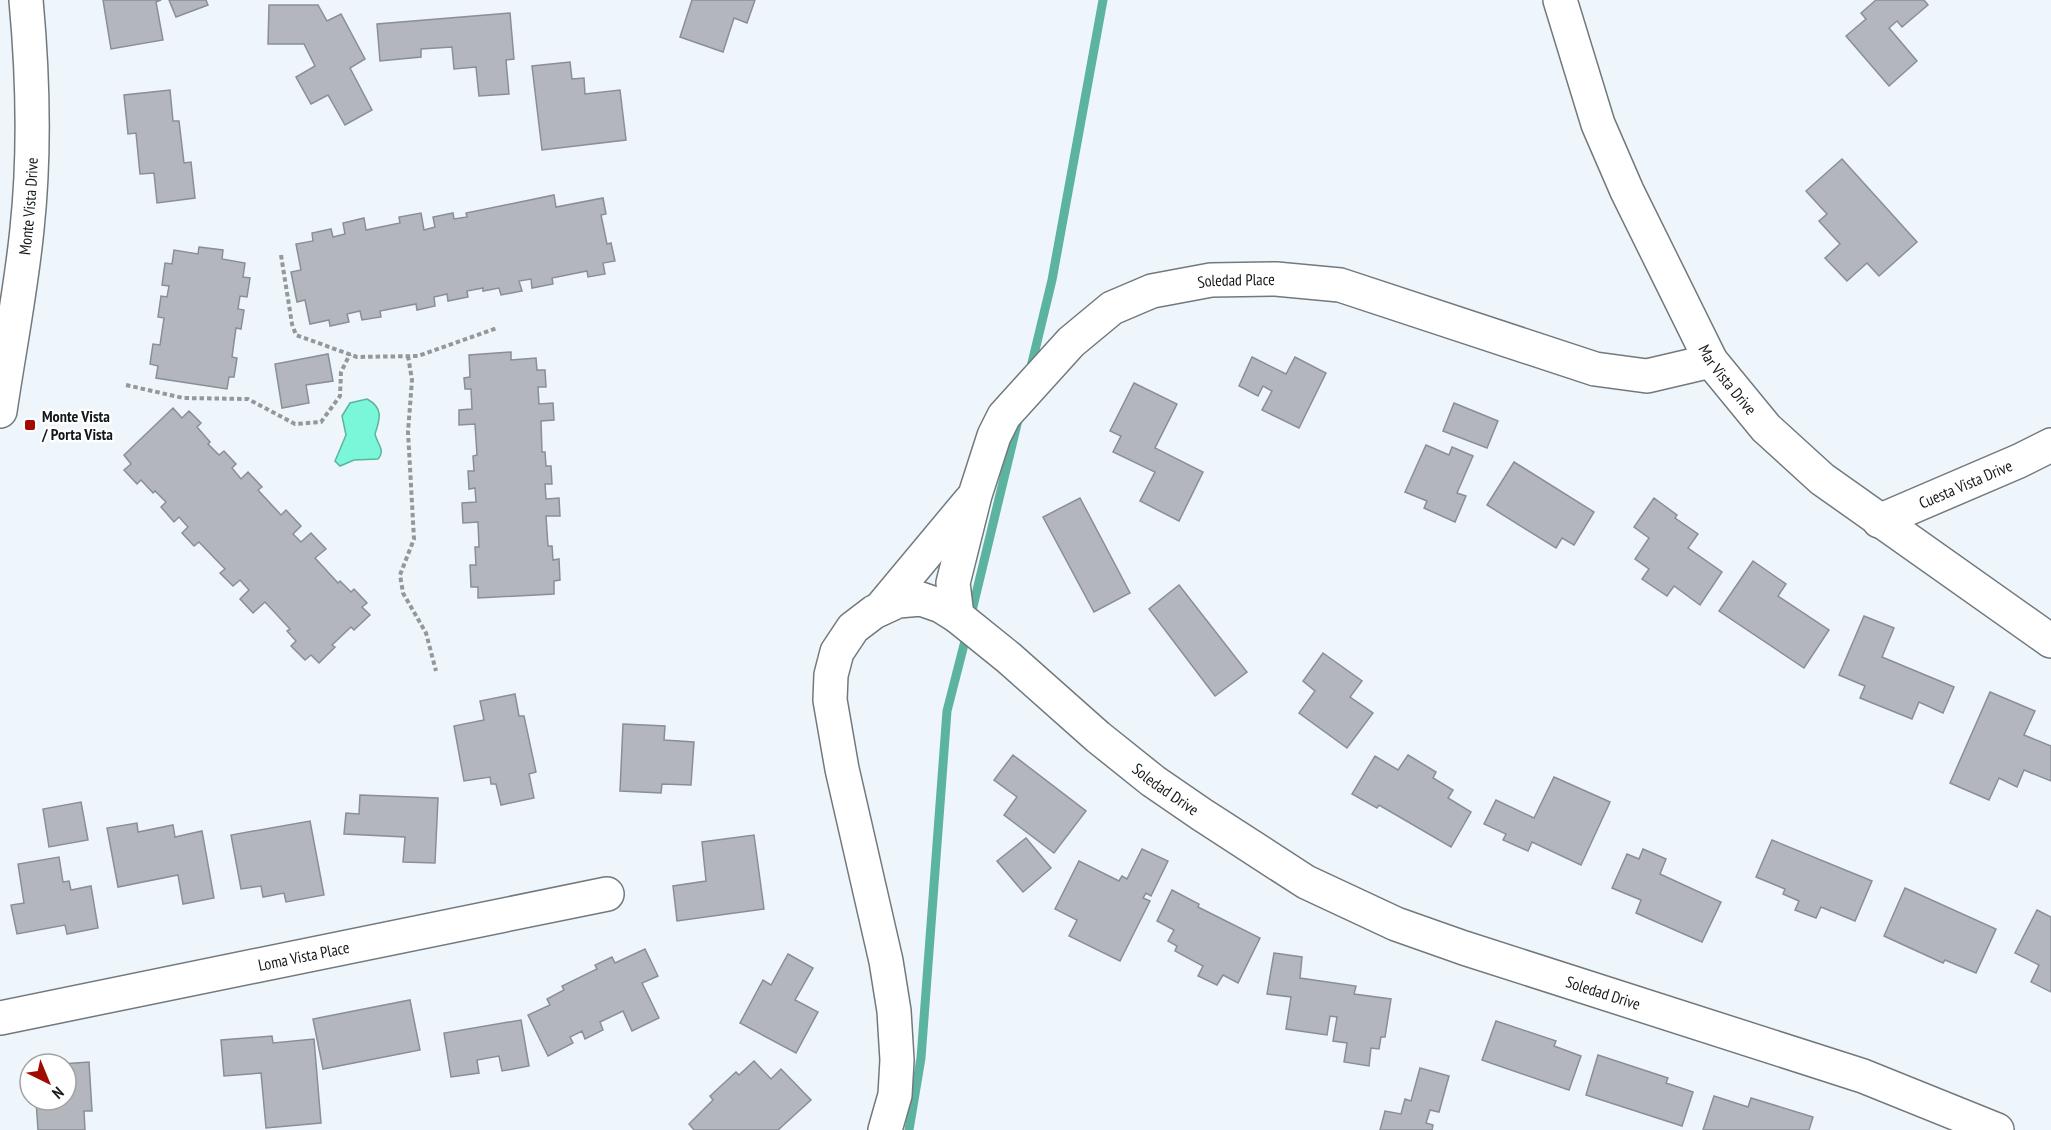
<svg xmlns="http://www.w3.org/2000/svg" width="2051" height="1130" font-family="'PT Sans Narrow',sans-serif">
  <rect width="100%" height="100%" fill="#eef6fb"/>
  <path fill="#7af6d8" stroke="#5cb39f" stroke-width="1.5" d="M367,399C384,408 380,419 375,434C377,444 386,450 378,459L354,460L340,466L335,461L346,435L342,416L350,403Z"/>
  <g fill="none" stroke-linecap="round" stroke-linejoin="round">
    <g stroke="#5cb39f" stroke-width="9">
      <polyline points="1030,371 1052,280 1103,0"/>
      <polyline points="970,619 1018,420"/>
      <polyline points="909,1130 921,1058 947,711 967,633"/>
    </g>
  </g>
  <g fill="#b3b6bd" stroke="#8b8e95" stroke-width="1.5">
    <polygon points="103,0 161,0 156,2 163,40 111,49"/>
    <polygon points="169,0 206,0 208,5 176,17"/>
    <polygon points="692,0 755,0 747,23 734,18 723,52 680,37"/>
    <polygon points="1876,0 1924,0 1928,5 1902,27 1897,21 1889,28 1917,61 1889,86 1846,36 1866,19 1861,13"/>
    <polygon points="269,5 318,5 327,21 341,14 365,59 350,68 372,110 345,125 328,95 311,104 296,77 315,66 304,44 268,44"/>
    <polygon points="510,13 514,59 506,60 509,94 479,96 476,67 454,69 452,47 421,49 421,57 380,61 377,24"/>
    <polygon points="570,62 572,79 584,78 585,94 620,90 626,140 542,150 532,66"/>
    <polygon points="170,90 173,121 179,121 184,163 191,162 195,198 157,203 154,173 140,174 136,133 128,134 124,95"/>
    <polygon points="1842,159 1917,242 1879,276 1867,263 1847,281 1825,258 1840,244 1819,221 1827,214 1806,191"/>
    <polygon points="554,195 556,207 603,198 606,214 601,215 607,244 611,243 615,261 603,263 605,274 588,277 587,271 552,278 553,284 532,288 531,279 519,281 522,291 501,295 499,288 483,291 483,288 467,291 468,297 448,301 447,294 434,297 435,306 417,310 416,304 380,311 381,317 362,320 360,311 347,314 349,322 330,326 329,320 310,324 305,300 297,302 291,272 301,270 296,244 313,241 312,233 331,229 333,237 345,234 343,223 364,218 366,230 400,223 399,217 421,213 424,230 435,227 433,217 453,213 454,219 467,217 466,213"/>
    <polygon points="199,247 223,250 222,259 245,263 243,277 250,278 247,297 240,296 238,309 244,310 241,329 236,328 232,357 237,358 234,377 229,377 227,389 156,378 158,366 150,364 153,344 160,345 164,318 158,317 161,296 167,297 169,286 162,285 165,263 172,264 174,250 198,254"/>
    <polygon points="511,352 511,360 536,358 537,370 545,370 546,387 538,387 539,404 553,403 554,420 541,421 542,452 545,452 546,466 551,466 552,484 545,484 546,499 559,498 560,516 546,516 548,546 552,546 553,560 559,559 560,580 554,581 554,594 478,598 478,587 471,587 470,565 476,565 475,547 479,547 478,522 463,523 462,503 476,502 475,488 469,489 468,471 474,471 473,456 477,455 475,424 459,425 459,410 472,409 471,389 465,389 464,378 470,377 469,355"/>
    <polygon points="328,354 333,381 306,385 309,403 282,408 275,364"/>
    <polygon points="1252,357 1286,374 1295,357 1326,373 1299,428 1262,410 1272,391 1263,386 1258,396 1239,386"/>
    <polygon points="1134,383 1177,404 1155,448 1203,472 1179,521 1140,501 1155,472 1113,452 1121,436 1110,431"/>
    <polygon points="1454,403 1498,421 1487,448 1443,431"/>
    <polygon points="173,408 182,418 189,411 201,423 197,427 210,442 208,444 219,455 224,451 236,464 232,468 241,479 248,472 262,487 258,490 281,515 286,510 301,526 293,534 301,542 311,533 326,549 315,558 338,583 340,581 351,592 354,589 367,603 362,607 370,615 354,630 351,627 332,645 335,647 319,663 311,655 305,660 291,646 296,641 287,631 290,629 265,602 253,613 240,599 249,590 240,580 233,586 220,573 225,569 199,542 194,546 182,533 188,527 179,517 174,522 161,507 166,502 155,491 153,493 141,480 137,484 124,470 131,464 124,455"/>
    <polygon points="1426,445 1449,455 1452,447 1473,456 1457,493 1466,496 1455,522 1424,508 1427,501 1405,492"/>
    <polygon points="1514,462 1594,512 1574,545 1562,538 1556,548 1487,505"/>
    <polygon points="1080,498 1130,593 1094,612 1043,517"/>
    <polygon points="1654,498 1677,515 1675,518 1698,534 1688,548 1722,572 1700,605 1674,586 1667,596 1642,579 1649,569 1635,559 1649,538 1634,527"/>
    <polygon points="1753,561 1786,584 1778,596 1829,630 1804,668 1719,611"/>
    <polygon points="1179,585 1247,672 1215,696 1149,609"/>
    <polygon points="1864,616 1894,628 1882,657 1954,687 1943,713 1919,702 1912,719 1860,698 1865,686 1839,675"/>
    <polygon points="1323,653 1362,681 1350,697 1373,713 1347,748 1299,713 1315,691 1303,681"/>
    <polygon points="1990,692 2035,711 2024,735 2051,746 2051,781 2024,770 2017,787 1999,778 1989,800 1950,783"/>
    <polygon points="515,694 519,716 524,716 536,772 529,774 534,798 501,805 496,784 491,784 490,777 464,781 454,726 484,720 480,701"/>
    <polygon points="623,724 665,726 664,740 694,742 691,785 662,784 661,793 620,791"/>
    <polygon points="1013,755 1086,811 1054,853 1004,815 1017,797 994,780"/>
    <polygon points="1408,755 1436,772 1433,778 1453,790 1448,798 1471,812 1451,847 1379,805 1377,808 1352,794 1375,756 1398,770"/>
    <polygon points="1554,777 1610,802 1581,865 1532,842 1528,851 1503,840 1506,834 1484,824 1496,800 1534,818"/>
    <polygon points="360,795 438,798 435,863 403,862 405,837 344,834 346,813 359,814"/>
    <polygon points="81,802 88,840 49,847 43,809"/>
    <polygon points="310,821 324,895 286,902 284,893 263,897 261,886 241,889 231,835"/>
    <polygon points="137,823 138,832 173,825 175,837 202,831 214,898 183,904 178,875 118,887 107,828"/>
    <polygon points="754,835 764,909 677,921 673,886 706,881 702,842"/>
    <polygon points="1026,838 1051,868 1023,892 997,861"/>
    <polygon points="1772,840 1872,881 1855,921 1821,907 1816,918 1795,910 1799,901 1783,894 1785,889 1756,877"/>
    <polygon points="1142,849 1168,861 1151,896 1146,893 1143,898 1150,901 1120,961 1069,936 1077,920 1055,909 1079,861 1119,881 1122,876 1127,879"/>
    <polygon points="1643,849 1666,859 1660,874 1721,902 1702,942 1636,913 1641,900 1612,888 1627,854 1639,859"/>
    <polygon points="59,857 63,882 69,881 71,890 91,886 98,928 67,934 65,925 17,934 11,905 24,903 18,864"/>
    <polygon points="1905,888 1996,929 1976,973 1945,960 1943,963 1884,936"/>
    <polygon points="1172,890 1199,904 1198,907 1260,938 1238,983 1223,975 1217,985 1198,976 1203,966 1175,951 1177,946 1168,941 1174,930 1157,921"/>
    <polygon points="2037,910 2051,917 2051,992 2031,982 2039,965 2015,953"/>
    <polygon points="645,949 658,976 642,983 659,1018 632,1031 623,1011 600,1022 603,1030 585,1039 582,1031 570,1037 573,1043 548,1056 528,1015 550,1005 547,999 564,990 562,986 597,969 595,965 612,957 615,963"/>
    <polygon points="1274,953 1302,957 1300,978 1356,986 1354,994 1391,999 1385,1037 1381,1037 1379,1049 1371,1048 1369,1066 1344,1062 1347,1043 1333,1041 1337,1017 1330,1016 1327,1035 1286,1029 1291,997 1267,994"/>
    <polygon points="788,954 813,968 795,1000 818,1012 796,1053 740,1023 763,980 771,985"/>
    <polygon points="410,1000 420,1050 323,1069 313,1019"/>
    <polygon points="521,1020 529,1066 502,1071 499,1056 477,1060 479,1073 451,1077 444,1033"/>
    <polygon points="1496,1021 1556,1041 1554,1046 1581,1056 1569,1090 1482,1060"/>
    <polygon points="272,1036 273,1043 314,1039 321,1123 266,1128 261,1073 224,1076 221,1040"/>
    <polygon points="1598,1055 1668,1078 1666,1083 1693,1092 1682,1126 1586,1095"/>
    <polygon points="754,1061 771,1079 781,1069 811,1100 778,1130 694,1130 689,1124 713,1100 710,1096 736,1072 739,1075"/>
    <polygon points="89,1062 92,1111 84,1111 85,1130 38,1130 36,1100 66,1100 66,1064 61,1064"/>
    <polygon points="1420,1068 1449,1076 1439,1112 1430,1110 1426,1123 1433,1125 1432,1130 1380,1130 1385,1111 1401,1114 1405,1099 1411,1101"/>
    <polygon points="1714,1096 1748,1107 1751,1098 1813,1117 1809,1130 1703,1130"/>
  </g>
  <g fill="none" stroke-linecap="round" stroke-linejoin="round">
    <g stroke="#72797d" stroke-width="36">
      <g id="street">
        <path id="s1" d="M1560,0L1598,124L1627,191L1711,361L1766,428L1822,479L2051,641"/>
        <path id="s2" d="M1879,521L2019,461L2051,445"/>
        <polyline points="880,609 970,501"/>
        <path id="s3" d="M957,616L953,583L975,495L994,436L1004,416L1071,342L1112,308L1152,291L1211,280L1276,279L1340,285L1595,369L1647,376L1711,361"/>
        <path id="s4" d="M0,1018L607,894"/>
      </g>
    </g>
    <g stroke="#72797d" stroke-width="36">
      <g id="secondary">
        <path id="s5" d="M0,411C9,350 21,290 27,229C35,154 33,76 26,0"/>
        <path id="s6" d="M885,1130L895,1095L897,1060L894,1011L886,961L842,769L830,700L831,675L837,652L853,628L874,612L898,601L921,599L941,606L957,616L1009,658L1098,737L1153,781L1201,814L1306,882L1396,924L1464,948L1863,1076L1997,1130"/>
      </g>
    </g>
    <g stroke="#92989c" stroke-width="4" stroke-dasharray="4.5 3" stroke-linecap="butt">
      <polyline points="281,255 292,324 296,335 357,357 418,356 497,328"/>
      <polyline points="408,356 412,380 408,432 414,539 400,575 403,593 426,633 436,671"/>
      <polyline points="126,385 183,398 248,399 295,424 321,422 340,396 341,372 350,354"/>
    </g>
    <use href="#street" stroke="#fff" stroke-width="33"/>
    <use href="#secondary" stroke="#fff" stroke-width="33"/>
  </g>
  <rect fill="#a20b03" stroke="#fff" stroke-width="2" x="24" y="419" width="12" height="12" rx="3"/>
  <g text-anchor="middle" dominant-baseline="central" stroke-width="4.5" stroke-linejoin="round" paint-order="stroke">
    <g font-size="16" fill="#15181a" stroke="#fff">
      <text stroke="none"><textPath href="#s5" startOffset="207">Monte Vista Drive</textPath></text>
      <text stroke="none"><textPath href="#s3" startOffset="490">Soledad Place</textPath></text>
      <text stroke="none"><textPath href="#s1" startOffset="417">Mar Vista Drive</textPath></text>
      <text stroke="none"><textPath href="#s2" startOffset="94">Cuesta Vista Drive</textPath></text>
      <text stroke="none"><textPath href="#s6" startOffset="903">Soledad Drive</textPath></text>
      <text stroke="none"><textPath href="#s4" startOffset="310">Loma Vista Place</textPath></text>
      <text stroke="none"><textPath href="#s6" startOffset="1389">Soledad Drive</textPath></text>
    </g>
    <g font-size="16" font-weight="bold" fill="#15181a" stroke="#fff" text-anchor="start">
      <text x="42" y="416">Monte Vista<tspan x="42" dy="18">/ Porta Vista</tspan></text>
    </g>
  </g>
  <g transform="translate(48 1082) rotate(137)"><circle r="28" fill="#ffffff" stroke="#a1a3a3" stroke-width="1.5"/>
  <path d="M0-4.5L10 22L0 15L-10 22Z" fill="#a20b03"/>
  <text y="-9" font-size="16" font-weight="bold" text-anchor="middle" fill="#15181a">N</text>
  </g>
</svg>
